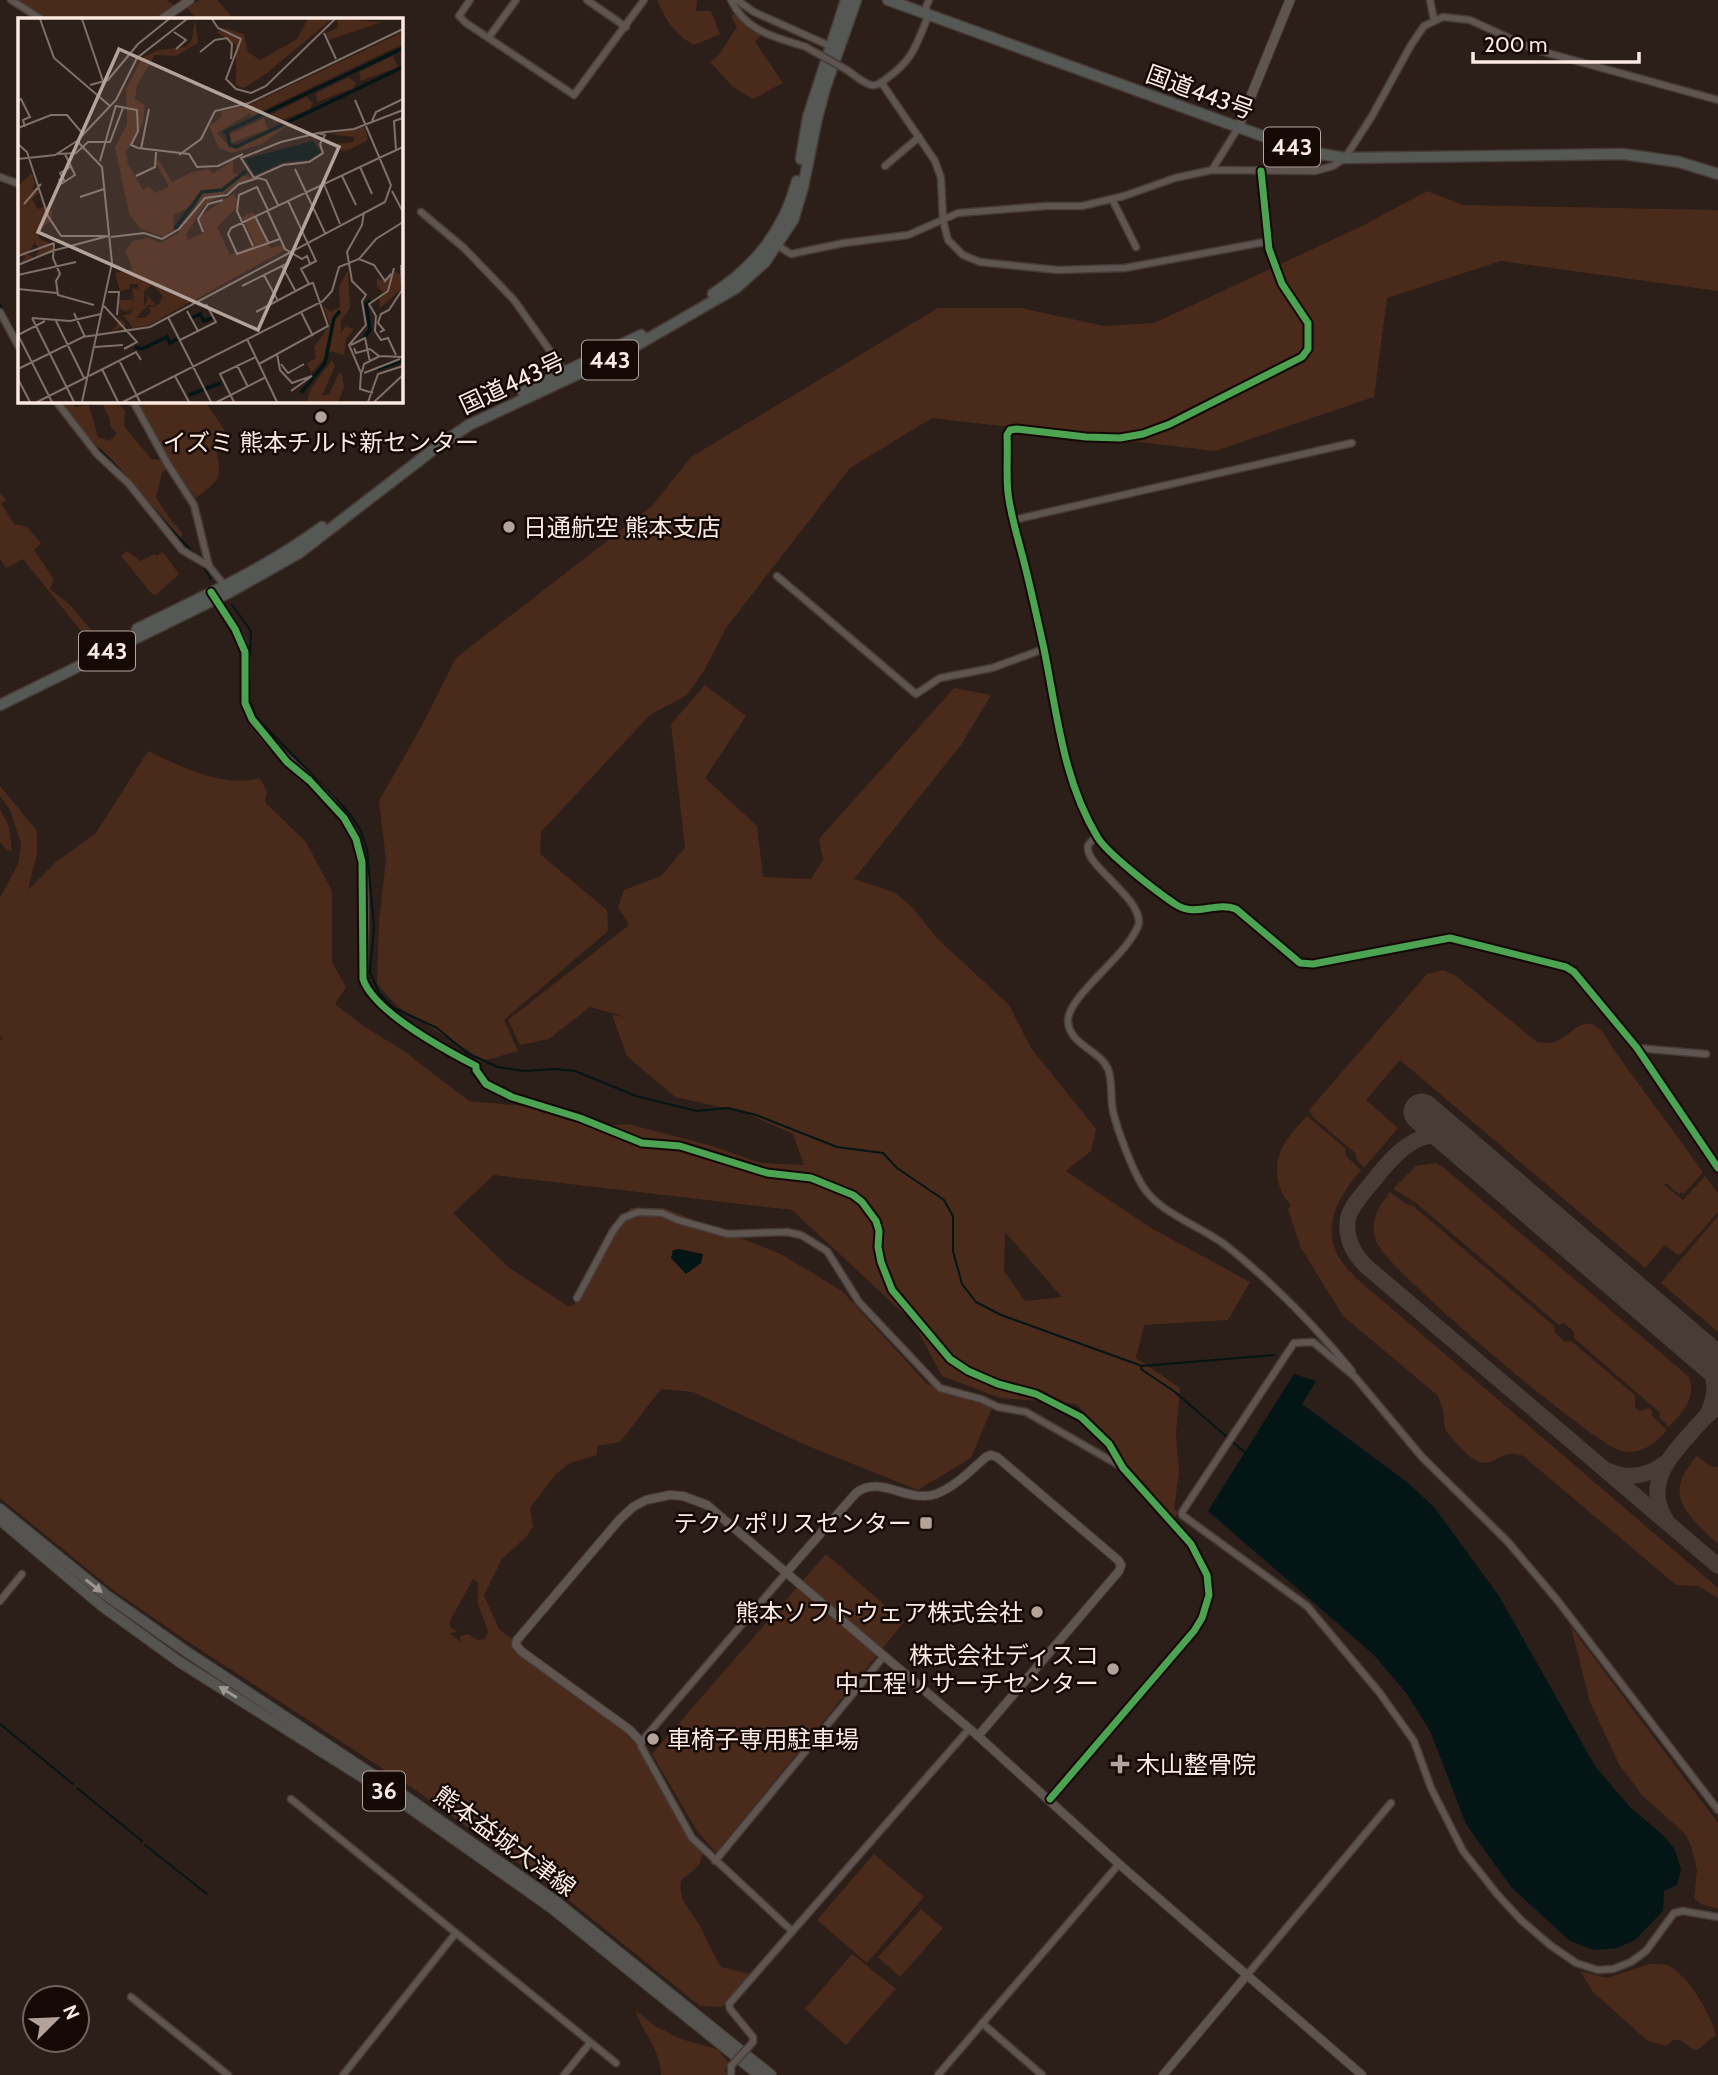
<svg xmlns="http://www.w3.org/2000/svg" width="1718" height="2075" font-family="Cabin,'Noto Sans JP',sans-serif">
  <rect width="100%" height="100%" fill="#2c1e18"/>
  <g fill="#4a2a1b" fill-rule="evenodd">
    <polygon points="15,0 166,0 174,5 156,19 46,19"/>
    <polygon points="200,0 217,0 233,18 197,19 186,7"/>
    <path d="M657,0H697L696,11H711L720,34L694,45C674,34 666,20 657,0Z"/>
    <polygon points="735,13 762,33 755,42 783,83 753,99 733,87 710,62 718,56 737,27 731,16"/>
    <polygon points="1427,191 1463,205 1718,210 1718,291 1501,261 1387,298 1374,397 1215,451 932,418 850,468 726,628 704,671 687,695 650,715 541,832 540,854 607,910 608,931 504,1020 518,1051 480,1062 469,1051 398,1007 377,984 379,921 386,860 379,801 421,727 456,658 652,506 691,457 938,308 1021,308 1104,326 1154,323 1362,226"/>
    <path d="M61,401H71L75,407L89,405L98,437L110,441L117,433L110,426V419L101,401H117L125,412C125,413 124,424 124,425C125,429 147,452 151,459L161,460L168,469L162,472L156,498L171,520L183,534L178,540L129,479L98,452Z"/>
    <path d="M138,401H205L231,440L227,446L216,448C222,480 221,478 196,498L174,469Z"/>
    <polygon points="0,494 7,500 1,503 14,524 27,527 41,543 34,550 54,579 50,589 69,604 97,637 90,642 23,559 6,568 0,559"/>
    <polygon points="127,551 140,561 154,554 157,556 163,552 179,574 156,595 151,593 121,556"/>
    <path d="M705,685L746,716L705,778L757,826L763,877L811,879L823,860L819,839L954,688L991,695L961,745L854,879L894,892L912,907L938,939L1009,1005L1031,1048L1096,1129L1091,1151L1066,1171L1153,1229L1250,1282L1228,1320L1144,1325L1136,1358L1180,1388L1176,1433L1179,1472L1174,1509L1178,1512L1173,1521L1130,1471L1117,1446L1076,1404L1000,1398L942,1376L914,1323L792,1210L494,1175L453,1213L508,1267L568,1306L574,1305L630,1208H664L781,1254L842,1291L927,1384L992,1408L971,1458L918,1490L803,1444L693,1392L661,1389L620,1442L597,1446V1455L570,1463L556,1474L530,1508L533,1527L526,1537L502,1559L484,1595L499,1629L637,1731L702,1851C703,1867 691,1871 681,1881C678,1901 691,1910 700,1926C707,1940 713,1954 721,1967L751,1974L722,2007L700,2006L560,1893L411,1787L190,1643L113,1590L0,1498V1040L3,1038L0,1037V898L18,864L21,844L10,810L0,796V786L37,831V853L28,890L56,862L96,833L148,751C182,767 222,788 260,778L267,792L265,802L306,842L332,891V962L346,987L335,1004L365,1027L404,1051L469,1101L524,1106L591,1127L628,1124L709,1145L761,1163L804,1165L793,1134L743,1112L675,1097L627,1056L612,1015L626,1017L590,1007L549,1039L520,1045L508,1020L629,925L618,907L624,890L661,876L685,848L671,724ZM1005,1232L1062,1297L1025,1301L1004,1271ZM473,1579L478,1583V1604L488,1632L485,1639L478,1640L468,1634L459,1637L463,1643L449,1633L458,1632L450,1627V1621Z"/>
    <polygon points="0,809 9,827 12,851 7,850 0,842"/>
    <path d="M1443,970L1456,976L1537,1042C1545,1043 1552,1044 1559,1040C1572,1033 1584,1015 1598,1028C1604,1033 1608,1039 1611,1046L1703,1172L1684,1194L1682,1192L1679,1194L1666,1183L1664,1185L1683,1200L1705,1176L1718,1193V1212L1682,1253L1678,1255L1665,1245L1645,1268L1400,1060L1366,1100L1398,1128L1364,1168L1357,1160L1355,1153L1312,1116L1309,1110L1427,974Z"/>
    <path d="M1307,1116L1345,1148L1346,1156L1361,1170C1341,1194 1321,1224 1338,1256C1343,1264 1350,1271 1356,1278L1718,1588V1598L1698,1586L1676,1585L1523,1456C1503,1447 1495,1467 1479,1462C1467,1457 1454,1440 1445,1430L1443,1410L1438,1396L1343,1316L1301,1248L1288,1209L1291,1205C1284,1198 1280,1190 1278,1180C1273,1152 1289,1135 1307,1116Z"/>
    <path d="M1436,1163L1443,1167L1689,1377C1697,1399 1682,1412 1669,1427L1659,1417L1660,1413L1574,1338V1332L1564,1323L1559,1325L1415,1202L1393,1189L1416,1166Z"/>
    <path d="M1390,1192L1408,1205L1413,1206L1554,1326L1555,1333L1565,1342L1571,1341L1635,1395V1408L1640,1411L1649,1408L1652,1410V1416L1667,1430C1655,1444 1642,1455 1622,1451C1594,1446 1392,1273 1378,1245C1367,1224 1378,1208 1390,1192Z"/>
    <polygon points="1718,1216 1718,1332 1661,1283"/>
    <path d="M1697,1456L1710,1466L1718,1467V1544C1687,1514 1661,1496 1697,1456Z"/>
    <polygon points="826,1554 904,1622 716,1853 697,1831 652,1754"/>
    <polygon points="1571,1627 1718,1823 1718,1909 1701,1904 1694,1898 1697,1870 1692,1849 1686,1835 1642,1795 1619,1764 1590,1702"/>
    <polygon points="874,1854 924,1897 867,1963 817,1920"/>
    <polygon points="921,1909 943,1928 900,1977 878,1957"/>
    <polygon points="852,1954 896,1989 846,2045 805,2009"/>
    <path d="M1650,1964C1655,1964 1663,1964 1667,1965C1688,1974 1711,2015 1716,2035L1697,2050L1692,2049L1680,2040H1673L1666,2046L1648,2041L1593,1992L1580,1971L1606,1978Z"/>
    <path d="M635,2010L655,2026L681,2039L717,2049L728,2062L725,2071L727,2075H661C660,2048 643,2033 635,2010Z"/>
  </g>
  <g fill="#041515">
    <polygon points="679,1249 703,1254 701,1263 686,1274 671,1258 673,1250"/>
    <polygon points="1294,1374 1316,1381 1302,1404 1408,1483 1434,1507 1499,1596 1595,1766 1630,1807 1666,1838 1675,1850 1681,1869 1677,1885 1664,1891 1663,1911 1635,1940 1617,1948 1594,1950 1570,1941 1511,1887 1466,1824 1431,1733 1407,1694 1373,1654 1208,1511"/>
  </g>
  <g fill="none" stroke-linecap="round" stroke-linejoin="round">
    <g stroke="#041515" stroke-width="2">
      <polyline points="0,305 18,336"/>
      <path d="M92,443C132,477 159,520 196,555"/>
      <polyline points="204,567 211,579"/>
      <polyline points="232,605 251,631 250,659"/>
      <polyline points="249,696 256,717 350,814 361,831 367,849 374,927 370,972 379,993 392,1007 437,1028 467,1053 498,1067 524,1071 555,1069 575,1071 636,1096 697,1111 728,1108 756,1115 837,1147 883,1153 897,1168 944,1200 953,1216 953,1251 962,1284 976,1302 1001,1315 1142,1366 1275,1355"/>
      <polyline points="1142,1366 1141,1369 1175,1392 1227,1437"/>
      <polyline points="1231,1441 1246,1453"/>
      <polyline points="0,1724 73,1784"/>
      <polyline points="77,1788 142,1841"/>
      <polyline points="145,1845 207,1894"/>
    </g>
    <g stroke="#483c36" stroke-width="16">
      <path d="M1454,1138C1416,1124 1389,1161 1369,1186C1361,1196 1351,1206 1348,1218C1345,1238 1353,1254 1367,1267L1718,1566"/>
      <path d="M1705,1355C1716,1377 1718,1393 1707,1415"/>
      <path d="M1609,1471C1629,1480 1648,1476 1665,1463"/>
      <path d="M1665,1518C1645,1485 1668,1458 1690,1434C1699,1424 1706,1414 1718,1407"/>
    </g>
    <polyline stroke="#483c36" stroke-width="37" points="1422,1112 1718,1366"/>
    <g stroke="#463b36" stroke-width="9">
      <g id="minor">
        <polyline points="11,0 41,19"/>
        <polyline points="470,0 459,16 466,23 574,95 644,0"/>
        <polyline points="587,0 626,27"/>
        <path d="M731,0C746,32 775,37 806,47"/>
        <polyline points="737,0 754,12 830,46"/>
        <polyline points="1430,0 1434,20"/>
        <polyline points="927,14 926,7 929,0"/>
        <polyline points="489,37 516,0"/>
        <path d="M847,70C854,75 863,83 871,85C877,86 881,83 886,79C914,59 916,45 929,14"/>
        <polyline points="881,82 935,161 941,178 943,220 948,240 963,255 980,262 1058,270 1125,268 1270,241"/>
        <polyline points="885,166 919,137"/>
        <polyline points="1212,170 1238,128"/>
        <path d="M1261,171L1269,249L1282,284L1308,323V349L1302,357L1170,424L1143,434L1120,438L1086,437L1017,429L1010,430L1007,435C1008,454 1006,474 1008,493C1011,518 1019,542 1025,566C1032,594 1038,622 1044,649C1057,713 1063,781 1098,838C1108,854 1157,892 1175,904C1195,918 1215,901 1236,909L1300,963L1313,964L1450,938L1566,967L1574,972L1637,1048L1718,1168"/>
        <polyline points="0,177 19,184"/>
        <polyline points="1112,199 1136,247"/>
        <polyline points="421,212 464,248 514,300 565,372"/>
        <polyline points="775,244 791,254 844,243 908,235 958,213 1046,206 1082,206 1124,196 1175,178 1212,170 1315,171 1333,166 1345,158 1372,116 1411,45 1424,26 1443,17 1470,20 1533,49 1718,100"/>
        <polyline points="0,312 19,347"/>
        <polyline points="56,401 97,454 129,484 182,550 209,566"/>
        <polyline points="133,401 167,463 194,505 209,566 225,586"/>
        <polyline points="1013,520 1352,443"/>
        <polyline points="777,576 916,694 940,678 992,668 1044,649"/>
        <path d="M1099,840L1095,838C1093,840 1088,844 1088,846C1084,865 1140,896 1139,923C1131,953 1067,996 1068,1021C1069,1045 1100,1050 1108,1069C1113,1081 1110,1098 1113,1111C1117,1129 1132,1169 1142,1185C1159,1214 1202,1226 1228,1247C1274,1284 1314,1325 1352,1371"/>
        <polyline points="1637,1048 1706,1054"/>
        <polyline points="577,1298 613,1231 623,1218 638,1212 662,1213 678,1220 728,1234 787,1232 801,1235 827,1251 859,1302 940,1388 981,1399 998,1407 1026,1412 1122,1467"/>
        <polyline points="786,1573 641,1742 641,1746 692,1838 792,1931"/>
        <polyline points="0,1601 22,1574"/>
        <polyline points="291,1799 616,2063"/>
        <polyline points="1718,1810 1558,1601 1508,1542 1422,1457 1355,1377 1313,1342 1294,1343 1182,1512 1182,1515 1307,1606 1379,1692 1414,1741 1431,1788 1463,1851 1497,1894 1521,1920 1550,1945 1576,1963 1598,1970 1613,1969 1631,1962 1646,1951 1674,1913 1683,1911 1718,1917"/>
        <polyline points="715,1861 884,1656"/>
        <polyline points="1247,1975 1391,1803"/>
        <polyline points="131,1997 228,2075"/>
        <polyline points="982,2023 1042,2075"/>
        <polyline points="753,2042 753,2037 730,2009 729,2004 969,1729"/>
        <polyline points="731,2066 731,2075"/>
        <polyline points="343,2075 455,1934"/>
        <polyline points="564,2075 590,2043"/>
        <polyline points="938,2075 1119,1864"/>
      </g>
    </g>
    <g stroke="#463b36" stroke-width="10">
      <g id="tertiary">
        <polyline points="162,19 190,0"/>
        <path d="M213,596C224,613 241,632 245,652C249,673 240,694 250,715C264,742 290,761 311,781C328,798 348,818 356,840C369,876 364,940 363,979C374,1012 445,1050 476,1066V1070L486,1084L512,1097L580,1118L642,1143L680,1146L767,1173L811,1178L853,1195L862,1202L876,1221L879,1231L878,1247L881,1262L892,1290L950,1359L968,1371L998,1384L1036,1394L1081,1417L1109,1444L1123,1468L1191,1544L1207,1575L1209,1595L1202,1618L1194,1631L1050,1799"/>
        <path d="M786,1573L856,1493C881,1474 907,1504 936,1494C955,1487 971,1470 986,1457L991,1455L997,1457L1118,1560L1121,1565L1119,1571L978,1736"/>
        <polyline points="641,1742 630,1730 521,1651 516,1645 517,1640 620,1519 633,1507 646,1500 670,1495 683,1496 707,1505 978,1736 1119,1864 1362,2075"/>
        <polyline points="1163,2075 1247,1975"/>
      </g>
    </g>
    <g stroke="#463b36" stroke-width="11">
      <polyline id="secondary" points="1238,128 1290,0"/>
    </g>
    <g stroke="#463b36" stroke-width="12">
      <g id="primary">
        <polyline points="0,1509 106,1595 184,1650 402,1794 554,1900 771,2075"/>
        <polyline points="0,1520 102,1606 178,1661 400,1801 553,1909 759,2075"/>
      </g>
    </g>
    <g stroke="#463b36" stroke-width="13">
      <g id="trunk">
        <polyline points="888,0 1304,151 1345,158 1623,154 1679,162 1718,174"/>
        <polyline points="801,159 808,117 846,0"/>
        <path d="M713,294C755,266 784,231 797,181"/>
        <polyline points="523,392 641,335"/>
        <path d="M137,629C200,598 265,569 322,527"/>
        <polyline points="0,705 230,592 299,553 438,446 469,425 625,352 736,288 765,262 793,220 803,187 817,118 825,88 856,0"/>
      </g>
    </g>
    <use href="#minor" stroke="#5e5450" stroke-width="6"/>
    <use href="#tertiary" stroke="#5e5450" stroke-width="8"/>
    <use href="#secondary" stroke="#5e5450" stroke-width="9"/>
    <use href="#primary" stroke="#565451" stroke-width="10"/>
    <use href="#trunk" stroke="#565855" stroke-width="10"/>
    <g stroke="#463b36" stroke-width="9" stroke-linecap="butt">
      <g id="minor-bridge">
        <polyline points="806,47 847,70"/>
        <polyline points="731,2066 753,2042"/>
      </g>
    </g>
    <use href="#minor-bridge" stroke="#5e5450" stroke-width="6"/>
    <g stroke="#140905" stroke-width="11">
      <g id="cycleway">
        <path d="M1261,171L1269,249L1282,284L1308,323V349L1302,357L1170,424L1143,434L1120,438L1086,437L1017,429L1010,430L1007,435C1008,454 1006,474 1008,493C1011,518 1019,542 1025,566C1032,594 1038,622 1044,649C1057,713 1063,781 1098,838C1108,854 1157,892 1175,904C1195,918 1215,901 1236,909L1300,963L1313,964L1450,938L1566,967L1574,972L1637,1048L1718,1168"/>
        <path d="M211,592L235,629L245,652V703L252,719L287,762L310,781L344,818L356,839L362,862L363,979C374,1012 445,1050 476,1066V1070L486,1084L512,1097L580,1118L642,1143L680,1146L767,1173L811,1178L853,1195L862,1202L876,1221L879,1231L878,1247L881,1262L892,1290L950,1359L968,1371L998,1384L1036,1394L1081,1417L1109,1444L1123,1468L1191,1544L1207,1575L1209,1595L1202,1618L1194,1631L1050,1799"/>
      </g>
    </g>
    <use href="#cycleway" stroke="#4ca352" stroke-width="7"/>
  </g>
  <defs><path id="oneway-solid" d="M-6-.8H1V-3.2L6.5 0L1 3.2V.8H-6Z" transform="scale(1.75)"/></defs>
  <g fill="#a19892">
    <use href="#oneway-solid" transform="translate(94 1586) rotate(38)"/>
    <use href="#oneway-solid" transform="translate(228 1692) rotate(-148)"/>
  </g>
  <g fill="#b3a39b" stroke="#140905" stroke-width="2.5">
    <circle cx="321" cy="417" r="7"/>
    <circle cx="509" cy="527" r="7"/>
    <rect x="919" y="1516" width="14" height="14" rx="3.5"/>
    <circle cx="1037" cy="1612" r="7"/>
    <circle cx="1113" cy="1669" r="7"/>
    <circle cx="653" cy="1739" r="7"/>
    <path d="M1116.5 1753.5h7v7h7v7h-7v7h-7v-7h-7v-7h7z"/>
  </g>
  <g text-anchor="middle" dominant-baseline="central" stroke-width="5" stroke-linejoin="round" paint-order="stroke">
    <g fill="#140905" stroke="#b6a6a0" stroke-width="2">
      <rect x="1264" y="127.5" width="56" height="39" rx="5"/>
      <rect x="582" y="340.5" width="56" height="39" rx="5"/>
      <rect x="79" y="631.5" width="56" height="39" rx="5"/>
      <rect x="363" y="1771.5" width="42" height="39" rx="5"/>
    </g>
    <g font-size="23" font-weight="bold" fill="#fceae2">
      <text x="1292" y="147">443</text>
      <text x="610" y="360">443</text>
      <text x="107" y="651">443</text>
      <text x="384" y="1791">36</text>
    </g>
    <g font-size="24" fill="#fceae2" stroke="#140905">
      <text transform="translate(1200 92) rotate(20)">国道443号</text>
      <text transform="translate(512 383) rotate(-25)">国道443号</text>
      <text transform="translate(505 1841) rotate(36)">熊本益城大津線</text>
    </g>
    <g font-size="24" fill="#fceae2" stroke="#140905" text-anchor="start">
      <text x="321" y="442" text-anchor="middle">イズミ 熊本チルド新センター</text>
      <text x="523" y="527">日通航空 熊本支店</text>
      <text x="912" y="1523" text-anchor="end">テクノポリスセンター</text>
      <text x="1023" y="1612" text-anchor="end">熊本ソフトウェア株式会社</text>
      <text x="1099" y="1655" text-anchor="end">株式会社ディスコ<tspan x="1099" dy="28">中工程リサーチセンター</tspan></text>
      <text x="667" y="1739">車椅子専用駐車場</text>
      <text x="1136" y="1764">木山整骨院</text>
    </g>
  </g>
  <g transform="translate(18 18)">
    <rect width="385" height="385" fill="#2c1e18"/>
    <path d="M177,1L180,25L158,38L137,37L119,67L117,81L127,87L125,106L108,134L110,146L125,172L131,168L136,175L151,169L138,145L140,141L154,164L174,154L191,151L195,156L215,142V155L235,160L186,187L168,217L170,222L185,215L179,200L216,175L221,187L199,209L212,237L237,227L224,199L235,194L252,230L265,227L267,232L131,307L111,311L108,307L93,314L102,303L100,298L112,311L115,310L105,297L113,296L116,288L112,295L113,288L110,293L103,292L100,282H113L112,276L116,285L114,270L120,271V266H112L111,271L102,273L97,255L115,251L107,233L115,223L130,220L142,225L159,216L181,184L156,197L155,213L146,219L123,211L111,196L97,129L109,107L108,71L124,40L140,32L168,29L174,22ZM134,267L145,278L141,286L137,288L131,289L133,294L127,300H118L130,287H138L127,275L130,282L126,288V273ZM290,1H314L249,55L226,70L218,67V27L199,14L206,10L226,16L230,34L242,42L279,21ZM319,1L362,4L373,1L311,22L308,15L320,10ZM385,14V26L234,98L232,95L199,115L212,129L219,130L328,80L270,107L244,126L214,135L201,130L191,108L203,100L204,93L229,88ZM375,38L380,49L343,63L341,54ZM331,59L338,65L336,70L299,84L298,75ZM288,79L295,85L292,91L256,105L254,96ZM246,100L250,111L213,125L212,116ZM347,109L350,122L333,131L324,133L318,126L335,124L337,119L311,116ZM14,155L17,166L14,173L18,169L21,175L14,181L20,191L27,188L34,193L33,203L19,213L22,221L34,226V233L17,238L21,232L17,224L9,237L16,238L1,246L8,239L0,234V168ZM330,252L332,290L323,303V315L328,308L336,311L328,321L326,337L313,333L293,355L289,345L298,340L296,329L312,307L305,287L313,294L322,289L321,268ZM376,253L382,256L383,271L362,290L361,279L367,276L359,269V260L365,263ZM314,342L317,348L304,378L311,376L321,355L324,356L326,370L320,384H289L293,370Z" fill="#4a2a1b" fill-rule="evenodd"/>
    <path d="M295,123L303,134L291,142L266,144L237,157L227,141Z" fill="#041515"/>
    <path fill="none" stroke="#041515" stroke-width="3.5" d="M209,113L212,127L218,129L385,49M205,115L385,30M157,211L184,174L204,172L228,153M174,300L182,296L186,303L194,300M346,320L352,312L348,286L353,282M117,329L124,331L149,319L152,325L159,321M360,351L385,342M283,375L307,345L316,300L322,293M171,377L203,365"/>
    <path fill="none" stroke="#7f7069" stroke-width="2" d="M22,1L36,40L92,88M64,1L85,63M194,1L200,10L223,21L208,61L218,71L233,75L248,68L317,1M156,14L168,22L158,31M306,15L318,41M182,34L197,22L209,20L214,26L213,41M72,67L90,62L120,26L151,1M0,83L3,81L12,99L5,102L7,109M98,88L119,92L120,113L113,127L120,130L171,136L179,149L200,148L225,136M354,103L358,94L385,81M0,110L33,97H49L65,116M300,115L307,117L302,126L305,135L291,144L265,147L236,160L223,140L263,124L300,115L308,114L336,111L385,92M0,126L9,134L30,198L43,218M123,131L131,91M378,132L376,103L385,100M40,136L58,135L70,124H92L105,90M161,137L183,121L197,93L231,85L385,11M361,140L385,129M0,141L37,137L59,123M82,143L98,87M342,149L354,176M277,151L307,215M118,158L137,149L138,134M324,158L338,187M41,161L43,166L57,157L47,136M47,164L42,155L52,149M306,166L322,206M374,173L385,194M62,179L86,171M6,186L23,166M249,192L267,231L284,241L289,238L292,246M346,194L344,207L329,234L334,263L348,277L344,283L348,307L331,327L343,355L342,371L355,375M237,198L251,226M185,214L180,201L190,186L205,182M43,218H90M93,219L126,215L144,221L161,211L187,180L209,177L221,166L240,160L248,162L260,187M262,221L219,236L210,216L213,210L361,140M36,225L35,240L42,256L38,263L40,277L76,287M235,228L219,193L221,177L239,169L250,192M34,233L90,218M0,238L36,225M341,241L356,247L367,263L373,256M0,247L34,233M264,248L278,274M376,250L370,273L351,286L358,298L357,313L363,322L370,320L378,337M0,257L58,244M246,257L260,283M224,268L268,246M0,271L39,275M90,274H101L99,297M86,288L119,324L106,331M169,293L180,313M238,294L291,266M283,294L295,318M56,295L67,319M150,299L193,384M14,300L56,384M14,300L52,303L83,296M37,301L66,360M27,303L0,317L34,384M362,314L366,312L360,305L363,296L371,292L384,272L383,247M229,321L259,384M162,322L198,304L188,286M333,327L347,320L352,344M77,329L105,327M336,330L338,335L352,331L361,338L385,339M259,336L262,352L274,365L294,358L273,373M101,342L122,384M241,346L310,308L295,265L291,266L283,251L298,243L270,183M263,346L270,355L286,346M219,347L230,369M0,351L65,319L132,309L367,184L373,167L337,82M84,351L100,384M344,354L346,346L362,338M346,355L382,341M71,358L118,334L123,342M157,358L171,384M0,361L12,384M19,384L69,359M64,384L94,245L84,149L59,123L98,82L119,40L169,1M105,384L305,283L314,273L321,249L341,241L358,221L385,204M199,384L248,359M216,384L202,356L238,339M350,384L360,356L385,348M356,384L385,357"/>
    <path fill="#b3a39b" fill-opacity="0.15" stroke="#b3a39b" stroke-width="3.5" d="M101,31L321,129L240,312L20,214Z"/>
    <rect width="385" height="385" fill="none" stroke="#fceae2" stroke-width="3.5"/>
  </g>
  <g transform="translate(56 2019) rotate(66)"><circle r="33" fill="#140905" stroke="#71635d" stroke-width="2"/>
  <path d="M0-5L12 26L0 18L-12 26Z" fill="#b3a39b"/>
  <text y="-10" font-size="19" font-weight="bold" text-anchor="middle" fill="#fceae2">N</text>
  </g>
  <path d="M1473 52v10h166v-10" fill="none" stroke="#fceae2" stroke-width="3.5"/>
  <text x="1484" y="52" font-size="21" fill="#fceae2" stroke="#140905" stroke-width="5" paint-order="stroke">200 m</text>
</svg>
